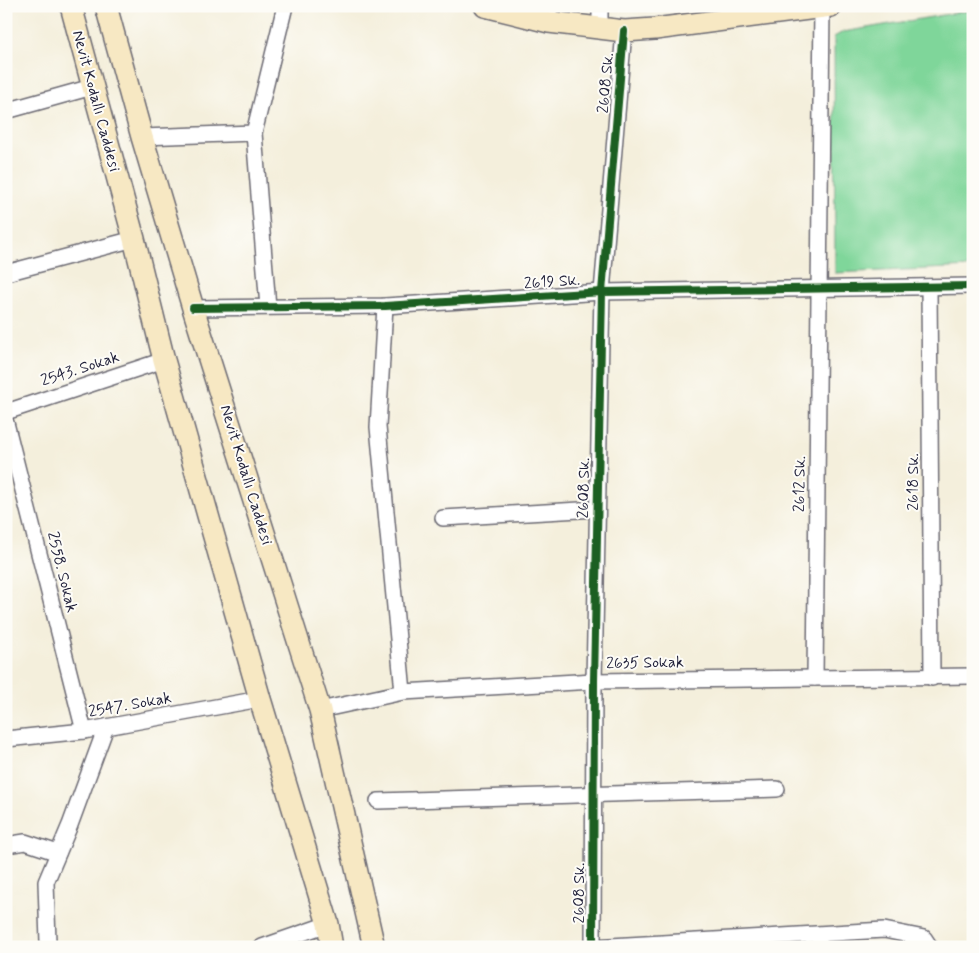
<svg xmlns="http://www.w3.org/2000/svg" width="979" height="953" font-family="Mynerve,sans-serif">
  <rect width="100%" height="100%" fill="#fdfcf7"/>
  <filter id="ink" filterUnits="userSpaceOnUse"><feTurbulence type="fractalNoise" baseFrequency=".02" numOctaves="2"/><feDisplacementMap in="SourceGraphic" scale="10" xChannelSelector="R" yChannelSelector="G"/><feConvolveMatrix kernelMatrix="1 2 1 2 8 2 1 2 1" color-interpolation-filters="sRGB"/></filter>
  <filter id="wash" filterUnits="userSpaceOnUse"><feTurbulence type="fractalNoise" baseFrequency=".0096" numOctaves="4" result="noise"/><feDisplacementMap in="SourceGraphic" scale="20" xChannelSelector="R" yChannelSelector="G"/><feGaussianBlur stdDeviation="1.12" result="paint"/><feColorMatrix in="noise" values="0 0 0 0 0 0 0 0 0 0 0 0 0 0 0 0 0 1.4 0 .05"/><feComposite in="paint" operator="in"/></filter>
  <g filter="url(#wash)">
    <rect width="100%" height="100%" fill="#f4efdc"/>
    <polygon fill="#7fd69a" stroke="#507c6a" points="973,10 973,267 835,273 834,37 843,32"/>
  </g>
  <g filter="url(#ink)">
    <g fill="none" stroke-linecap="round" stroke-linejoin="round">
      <g stroke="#6c6a73" stroke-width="18">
        <g id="street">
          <polyline points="549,22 549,6"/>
          <polyline points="600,28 600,6"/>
          <polyline points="6,111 92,87"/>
          <polyline points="142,137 254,133"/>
          <polyline points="6,273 134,239"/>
          <polyline points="929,287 932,678"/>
          <polyline points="385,306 378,427 403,692"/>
          <polyline points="268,307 254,133 285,6"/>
          <polyline points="193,308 385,306 602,292 973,286"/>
          <polyline points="6,412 164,360"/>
          <polyline points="6,423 84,731"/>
          <polyline points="443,518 597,509"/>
          <polyline points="815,678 822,8"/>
          <polyline points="320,710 403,692 594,681 973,676"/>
          <polyline points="6,739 84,731 260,699"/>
          <polyline points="378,801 777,789"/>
          <polyline points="6,845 25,842 58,853"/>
          <polyline points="49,947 48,942 46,882 70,825 106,727"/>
          <polyline points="262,947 328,924"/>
          <polyline points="593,947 594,681 602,292 624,31"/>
          <polyline points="593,947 884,930 924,938 930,947"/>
        </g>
      </g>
      <g stroke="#6c6a73" stroke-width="24">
        <g id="secondary">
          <polyline points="71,6 134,239 164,360 260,699 328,924 332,947"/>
          <polyline points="106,6 142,137 193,308 320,710 374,947"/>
          <polyline points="485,6 549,22 624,31 655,29 831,6"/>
        </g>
      </g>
      <use href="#street" stroke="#fff" stroke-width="15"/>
      <use href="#secondary" stroke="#f7e8c3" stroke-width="21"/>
      <g stroke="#fdfcf7" stroke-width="11">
        <g id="cycleway">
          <polyline points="193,308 385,306 602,292 973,286"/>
          <polyline points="593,947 594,681 602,292 624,31"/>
        </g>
      </g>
      <use href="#cycleway" stroke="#1b5e20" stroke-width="8"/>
    </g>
  </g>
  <g text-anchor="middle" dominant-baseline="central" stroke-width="4" stroke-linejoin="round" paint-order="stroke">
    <g font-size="16" fill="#22223b" stroke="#fdfcf7">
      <text transform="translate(606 83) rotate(-85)">2608 Sk.</text>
      <text transform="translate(96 101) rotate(75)">Nevit Kodallı Caddesi</text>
      <text transform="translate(552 282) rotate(-4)">2619 Sk.</text>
      <text transform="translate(80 369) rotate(-18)">2543. Sokak</text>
      <text transform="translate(246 475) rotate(73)">Nevit Kodallı Caddesi</text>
      <text transform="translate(913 482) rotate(-90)">2618 Sk.</text>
      <text transform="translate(800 484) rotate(-89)">2612 Sk.</text>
      <text transform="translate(584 488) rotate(-89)">2608 Sk.</text>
      <text transform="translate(62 572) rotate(76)">2558. Sokak</text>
      <text transform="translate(645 663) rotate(-1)">2635 Sokak</text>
      <text transform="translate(130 705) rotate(-10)">2547. Sokak</text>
      <text transform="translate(579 893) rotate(-90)">2608 Sk.</text>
    </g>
  </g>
  <rect width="979" height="953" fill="none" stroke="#fdfcf7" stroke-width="25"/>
</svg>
